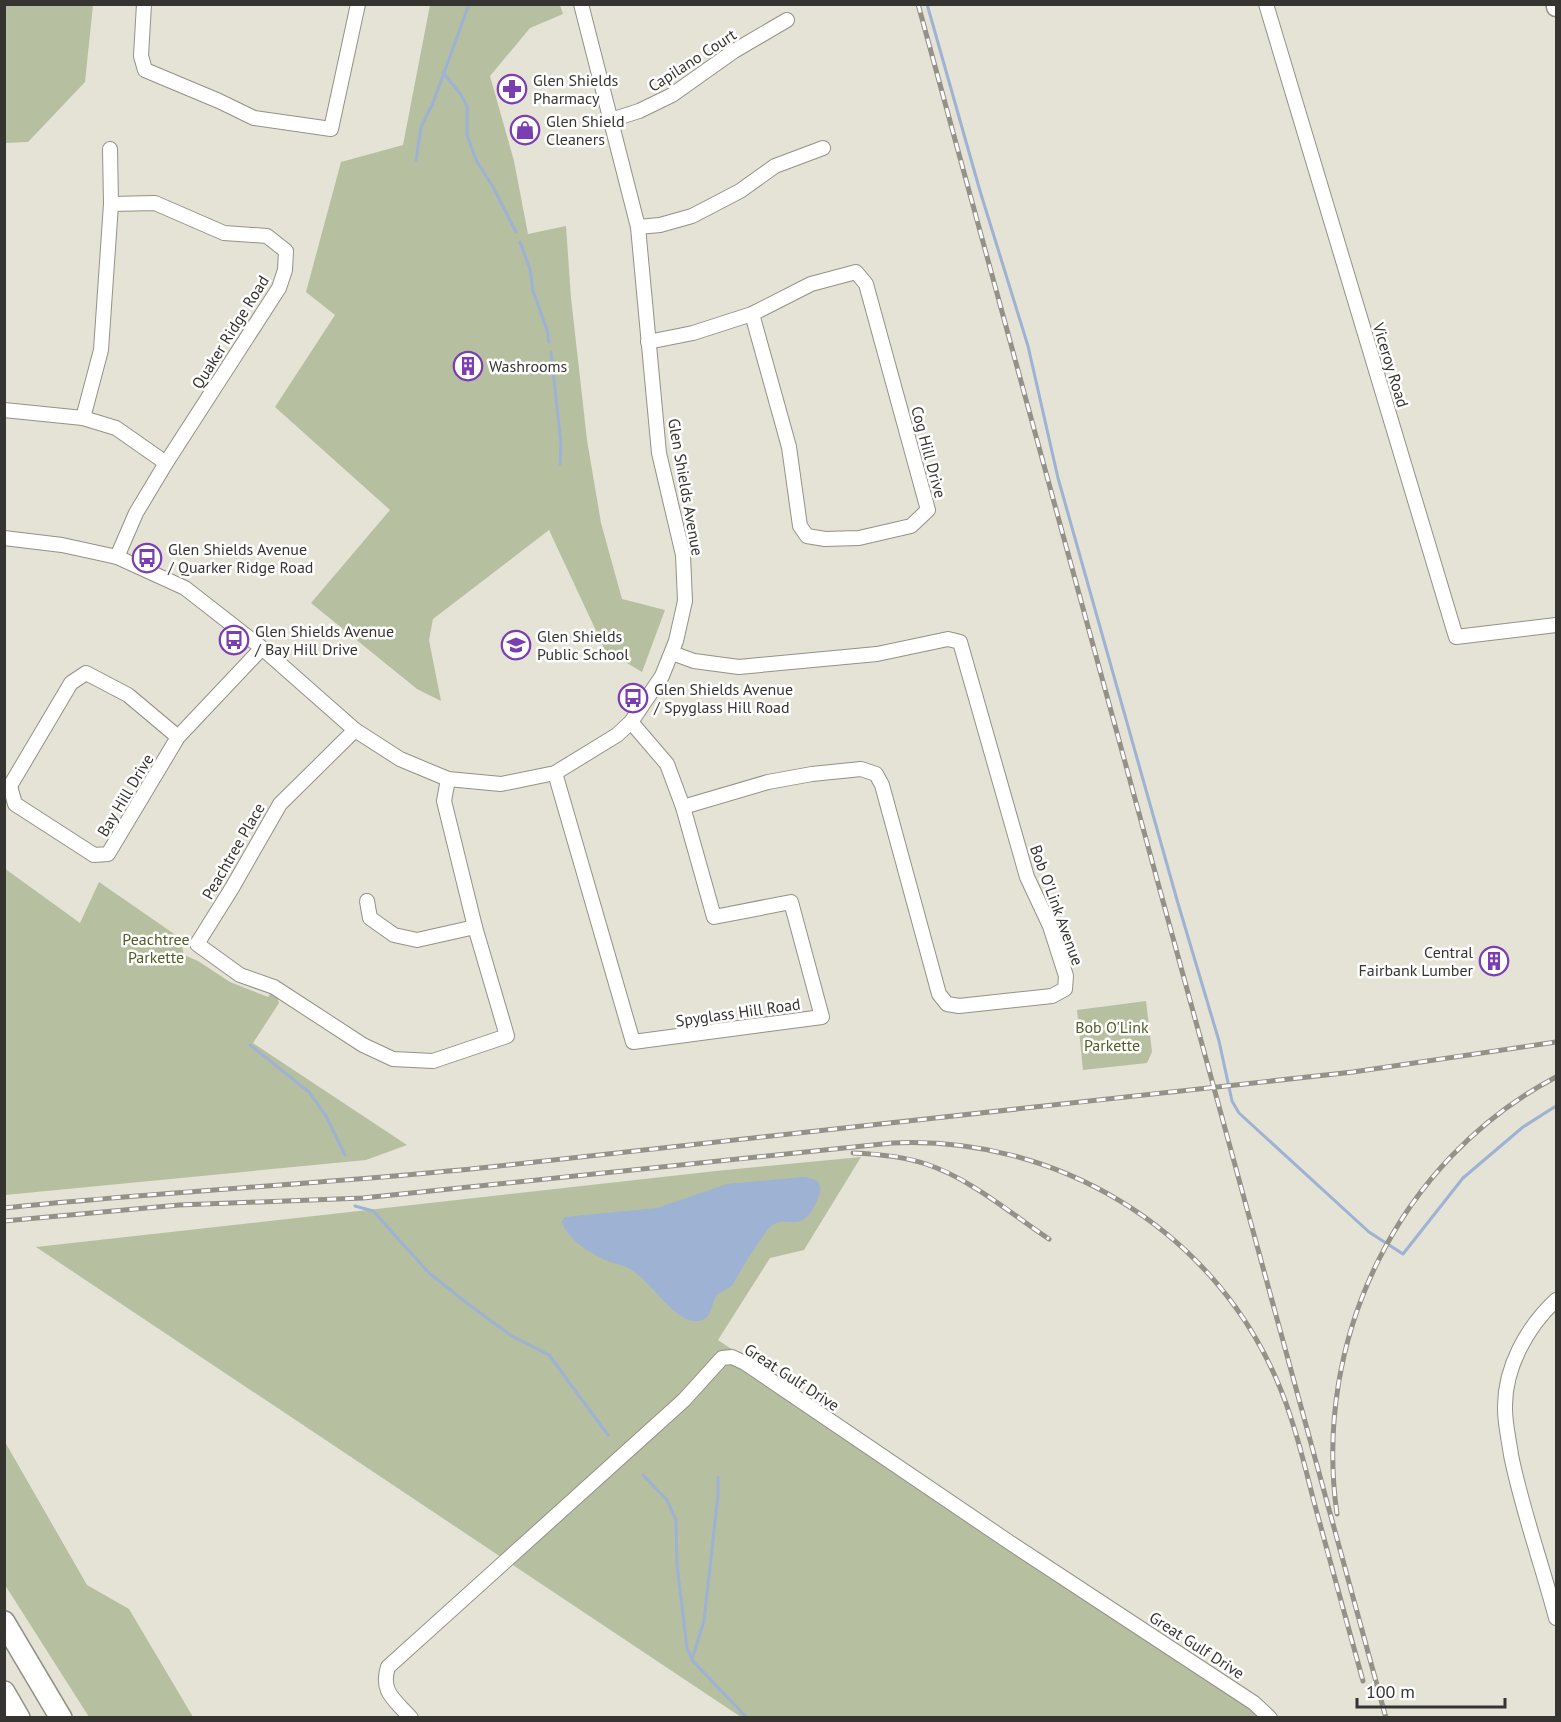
<svg xmlns="http://www.w3.org/2000/svg" width="1561" height="1722" font-family="'PT Sans',sans-serif">
  <rect width="100%" height="100%" fill="#e5e2d6"/>
  <g fill="#b7bfa1">
    <polygon points="5,4 93,5 85,82 28,142 5,143"/>
    <polygon points="430,5 560,5 563,14 530,28 490,76 514,161 528,234 566,226 571,298 587,440 601,523 622,599 665,610 642,672 605,650 549,530 433,619 429,640 441,701 417,689 311,603 390,510 275,407 335,315 306,292 341,162 403,145"/>
    <polygon points="4,868 80,923 99,882 180,938 184,955 198,961 230,982 268,997 274,987 279,1003 253,1043 407,1145 366,1160 5,1195"/>
    <polygon points="1146,1001 1152,1052 1147,1063 1083,1070 1077,1010"/>
    <polygon points="861,1157 804,1250 770,1258 718,1340 1261,1702 1278,1717 741,1717 36,1247 716,1171"/>
    <polygon points="5,1442 87,1585 129,1609 193,1717 89,1717 5,1585"/>
  </g>
  <path fill="#9eb2d3" d="M803,1177C809,1178 816,1178 819,1184C822,1189 819,1196 817,1201C800,1238 788,1212 770,1227C767,1229 764,1235 762,1238C751,1253 742,1268 733,1284C728,1291 719,1290 715,1298C711,1306 712,1320 697,1321C675,1324 648,1276 626,1267C619,1264 612,1263 605,1260C590,1253 565,1238 562,1221L565,1217L657,1208L727,1184Z"/>
  <g fill="none" stroke-linecap="round" stroke-linejoin="round">
    <g stroke="#9eb2d3" stroke-width="3">
      <polyline points="927,4 980,191 1028,346 1058,478 1177,900 1219,1041 1232,1101 1239,1113 1369,1232 1403,1254 1463,1178 1523,1127 1556,1106"/>
      <polyline points="443,73 460,93 467,106 467,135 476,160 493,187 516,232"/>
      <polyline points="416,160 421,127 433,103 469,4"/>
      <polyline points="520,242 530,269 533,291 547,330 549,342"/>
      <polyline points="551,352 561,444 560,464"/>
      <polyline points="250,1045 309,1092 326,1116 345,1155"/>
      <polyline points="355,1206 373,1211 429,1273 468,1304 512,1336 549,1355 608,1435"/>
      <polyline points="643,1475 667,1500 676,1520 677,1565 687,1648 692,1660 747,1718"/>
      <polyline points="692,1659 704,1621 718,1495 718,1477"/>
    </g>
    <g stroke="#949186" stroke-width="16">
      <g id="minor">
        <polyline points="144,4 141,56 145,70 219,101 254,118 331,129 358,4"/>
        <polyline points="1266,4 1456,637 1556,625"/>
        <polyline points="611,120 639,111 672,95 734,51 787,20"/>
        <polyline points="110,149 111,204"/>
        <polyline points="638,227 660,225 692,216 740,191 775,166 823,148"/>
        <polyline points="648,342 693,333 752,314 811,284 856,272 866,284 928,510 911,526 859,538 825,539 807,536 800,526 789,447 752,314"/>
        <polyline points="4,410 83,418 116,428 166,463"/>
        <polyline points="83,418 101,350 111,204 155,203 224,233 267,236 286,251 285,270 279,288 166,463 136,513 117,557"/>
        <polyline points="4,538 62,545 117,557 185,588 262,648 355,730 400,759 448,779 501,784 555,773 617,735 631,722 662,676 676,641 685,601 683,555 659,453 638,227 581,4"/>
        <polyline points="672,653 694,661 739,667 877,654 948,639 960,642 1027,877 1050,926 1066,976 1065,989 1052,996 959,1006 947,1004 939,994 882,785 876,774 861,769 812,774 768,782 683,807"/>
        <polyline points="355,730 280,804 232,888 197,944 240,975 274,987 363,1045 393,1059 433,1061 507,1036 475,927 444,801 448,779"/>
        <polyline points="178,737 128,695 86,673 71,683 10,786 15,804 94,855 108,854 178,737 262,648"/>
        <polyline points="555,773 633,1042 822,1017 791,902 714,917 683,807 667,764 631,722"/>
        <polyline points="367,901 370,918 394,935 417,940 475,927"/>
        <path d="M1556,1300C1527,1327 1504,1368 1505,1409C1505,1424 1509,1440 1511,1455C1522,1510 1542,1564 1556,1618"/>
        <path d="M411,1718C395,1700 380,1692 388,1667L684,1400L722,1358L732,1357L745,1363L1009,1542L1254,1703L1270,1718"/>
      </g>
    </g>
    <g stroke="#949186" stroke-width="21">
      <polyline id="major" points="1556,4 1556,7"/>
    </g>
    <g stroke="#949186" stroke-width="24">
      <g id="highway">
        <polyline points="4,1622 61,1718"/>
        <polyline points="4,1692 19,1718"/>
      </g>
    </g>
    <use href="#minor" stroke="#fff" stroke-width="14"/>
    <use href="#major" stroke="#fff" stroke-width="18"/>
    <use href="#highway" stroke="#fff" stroke-width="21"/>
    <g stroke="#949189" stroke-width="5">
      <g id="rail">
        <polyline points="918,4 1386,1718"/>
        <path d="M853,1153C878,1154 902,1156 926,1164C971,1179 1010,1213 1049,1239"/>
        <path d="M4,1208C166,1191 328,1184 490,1167L1353,1072L1556,1042"/>
        <path d="M4,1221L179,1205L363,1198L892,1143C1054,1135 1209,1227 1275,1376C1293,1416 1303,1459 1314,1502C1330,1561 1346,1621 1363,1681"/>
        <path d="M1337,1514C1312,1338 1399,1160 1556,1077"/>
      </g>
    </g>
    <use href="#rail" stroke="#fff" stroke-width="3" stroke-dasharray="9" stroke-linecap="butt"/>
  </g>
  <defs>
    <g id="pharmacy-ring" transform="scale(1.5)"><circle r="9.5" fill="#fff" stroke="#7b3db2" stroke-width="1.5"/><path d="M-2-6h4v4h4v4h-4v4h-4v-4h-4v-4h4Z" fill="#7b3db2"/></g>
    <g id="shop-ring" transform="scale(1.5)"><circle r="9.5" fill="#fff" stroke="#7b3db2" stroke-width="1.5"/><path d="M-5-2.5h2.3a2.7 3.5 0 0 1 5.4 0H5L5.5 6h-11ZM-1.5-2.5h3a1.5 2.3 0 0 0-3 0Z" fill="#7b3db2"/></g>
    <g id="building-ring" transform="scale(1.5)"><circle r="9.5" fill="#fff" stroke="#7b3db2" stroke-width="1.5"/><path d="M-4-6H4V6H1V3H-1V6H-4ZM-2.5-4.3h1.7v1.8h-1.7ZM.8-4.3h1.7v1.8H.8ZM-2.5-1h1.7V.8h-1.7ZM.8-1h1.7V.8H.8Z" fill="#7b3db2"/></g>
    <g id="bus-ring" transform="scale(1.5)"><circle r="9.5" fill="#fff" stroke="#7b3db2" stroke-width="1.5"/><path d="M-5-6H5V4H4V6H2V4H-2V6H-4V4H-5ZM-3.5-4V0h7V-4ZM-3.5 1.2v1.5H-2V1.2ZM2 1.2v1.5H3.5V1.2Z" fill="#7b3db2"/></g>
    <g id="school-ring" transform="scale(1.5)"><circle r="9.5" fill="#fff" stroke="#7b3db2" stroke-width="1.5"/><path d="M0-5L7-2L0 1L-7-2ZM-4 1L0 2.5L4 1V4Q0 6-4 4Z" fill="#7b3db2"/></g>
  </defs>
  <g fill-rule="evenodd">
    <use href="#pharmacy-ring" x="512" y="89"/>
    <use href="#shop-ring" x="525" y="130"/>
    <use href="#building-ring" x="468" y="366"/>
    <use href="#bus-ring" x="147" y="558"/>
    <use href="#bus-ring" x="234" y="640"/>
    <use href="#school-ring" x="516" y="645"/>
    <use href="#bus-ring" x="633" y="698"/>
    <use href="#building-ring" x="1494" y="961"/>
  </g>
  <g text-anchor="middle" dominant-baseline="central" stroke-width="5" stroke-linejoin="round" paint-order="stroke">
    <g font-size="16" fill="#353430" stroke="#fff">
      <text transform="translate(692 60) rotate(-33)">Capilano Court</text>
      <text transform="translate(230 332) rotate(-58)">Quaker Ridge Road</text>
      <text transform="translate(1391 365) rotate(73)">Viceroy Road</text>
      <text transform="translate(929 452) rotate(75)">Cog Hill Drive</text>
      <text transform="translate(686 487) rotate(80)">Glen Shields Avenue</text>
      <text transform="translate(125 795) rotate(-59)">Bay Hill Drive</text>
      <text transform="translate(233 851) rotate(-60)">Peachtree Place</text>
      <text transform="translate(1057 905) rotate(70)">Bob O'Link Avenue</text>
      <text transform="translate(738 1012) rotate(-8)">Spyglass Hill Road</text>
      <text transform="translate(792 1377) rotate(33)">Great Gulf Drive</text>
      <text transform="translate(1197 1645) rotate(33)">Great Gulf Drive</text>
    </g>
    <g font-size="16" fill="#353430" stroke="#fff" text-anchor="start">
      <text x="533" y="80">Glen Shields<tspan x="533" dy="18">Pharmacy</tspan></text>
      <text x="546" y="121">Glen Shield<tspan x="546" dy="18">Cleaners</tspan></text>
      <text x="489" y="366">Washrooms</text>
      <text x="168" y="549">Glen Shields Avenue<tspan x="168" dy="18">/ Quarker Ridge Road</tspan></text>
      <text x="255" y="631">Glen Shields Avenue<tspan x="255" dy="18">/ Bay Hill Drive</tspan></text>
      <text x="537" y="636">Glen Shields<tspan x="537" dy="18">Public School</tspan></text>
      <text x="654" y="689">Glen Shields Avenue<tspan x="654" dy="18">/ Spyglass Hill Road</tspan></text>
      <text x="1473" y="952" text-anchor="end">Central<tspan x="1473" dy="18">Fairbank Lumber</tspan></text>
    </g>
    <g font-size="16" fill="#515d25" stroke="#fff">
      <text x="156" y="939">Peachtree<tspan x="156" dy="18">Parkette</tspan></text>
      <text x="1112" y="1027">Bob O'Link<tspan x="1112" dy="18">Parkette</tspan></text>
    </g>
  </g>
  <rect width="1561" height="1722" fill="none" stroke="#353430" stroke-width="12"/>
  <path d="M1357 1698v9h148v-9" fill="none" stroke="#353430" stroke-width="3"/>
  <text x="1366" y="1698" font-size="18" fill="#353430" stroke="#ffffff" stroke-width="4.5" paint-order="stroke">100 m</text>
</svg>
